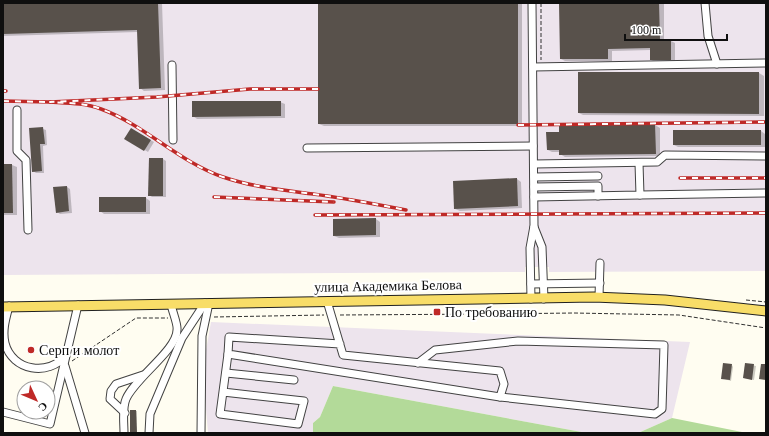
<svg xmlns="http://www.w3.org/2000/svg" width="769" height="436" font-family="Georgia,serif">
  <rect width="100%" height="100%" fill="#fffdf1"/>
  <g fill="#ede4ed">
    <polygon points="3,3 766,3 766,271 549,272 549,267 525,267 525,272 3,275"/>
    <polygon points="211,322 690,342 672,418 638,433 587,433 333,386 320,417 313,423 313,433 208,433 204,386 206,350"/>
  </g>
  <g fill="#b3da99">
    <polygon points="333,386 587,433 313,433 313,423 320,417"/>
    <polygon points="672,418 747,433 638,433"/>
  </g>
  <g fill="#0003">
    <polygon points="37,3 162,3 165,90 144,91 140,88 138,32 3,36 3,4"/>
    <polygon points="319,3 522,3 522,126 324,126 319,124"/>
    <polygon points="560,3 664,3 664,41 671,41 675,43 675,62 655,62 651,60 651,50 612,51 612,61 565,61 561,59"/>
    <polygon points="579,73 759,73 764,76 764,116 583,115 579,113"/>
    <polygon points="280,102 285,104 285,118 197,119 193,116"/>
    <polygon points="655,125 660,128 660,156 565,157 560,154 560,152 552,152 548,150 560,133 560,126"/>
    <polygon points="43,129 46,130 47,145 43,146 44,173 36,173 33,171"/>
    <polygon points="131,129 154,142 148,152 125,138"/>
    <polygon points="761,131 765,134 765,147 678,147 674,145"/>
    <polygon points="163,159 166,161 166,197 152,197 149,195"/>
    <polygon points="3,165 12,165 17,167 17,215 3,215"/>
    <polygon points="517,179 521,182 522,208 460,211 455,209"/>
    <polygon points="67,187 70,189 72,213 60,214 57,212"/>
    <polygon points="100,198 146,198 150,201 150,214 104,214 100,211"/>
    <polygon points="376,219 380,222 380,237 339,238 334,236"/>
    <polygon points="746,364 756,366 754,380 744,378"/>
    <polygon points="732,365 733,367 731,381 722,378"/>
    <rect x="131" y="411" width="6" height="22"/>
  </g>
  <g fill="#58514b">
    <polygon points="3,3 158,3 161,88 139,89 137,30 3,34"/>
    <rect x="318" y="3" width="200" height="121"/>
    <polygon points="559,3 659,3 660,40 671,40 671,60 650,60 650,48 608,49 608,59 560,59"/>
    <polygon points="578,72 759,72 759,114 578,113"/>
    <polygon points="192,101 281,101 281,116 192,117"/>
    <polygon points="655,124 656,154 559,155 559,150 547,150 546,132 559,132 559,125"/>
    <polygon points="43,127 45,144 40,144 42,171 32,172 29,128"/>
    <polygon points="131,128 151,140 144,151 124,139"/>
    <rect x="673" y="130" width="88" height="15"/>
    <polygon points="149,158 163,158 163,196 148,196"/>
    <polygon points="3,164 12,164 13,213 3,213"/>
    <polygon points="517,178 518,206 454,209 453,181"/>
    <polygon points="67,186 69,211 56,213 53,187"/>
    <rect x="99" y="197" width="47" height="15"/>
    <polygon points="376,218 376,235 333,236 333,219"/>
    <polygon points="723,363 732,364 730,380 721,379"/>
    <polygon points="745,363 754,364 752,380 743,378"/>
    <polygon points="761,364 766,364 766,380 759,379"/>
    <polygon points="130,410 136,410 137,433 130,433"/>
  </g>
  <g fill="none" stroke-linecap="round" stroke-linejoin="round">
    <g stroke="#424242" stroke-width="9">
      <g id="minor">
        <polyline points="705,3 708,36 717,64"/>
        <polyline points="172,65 173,140"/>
        <polyline points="533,67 766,63"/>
        <polyline points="17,110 17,151 26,160 28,230"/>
        <polyline points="307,148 533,146"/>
        <polyline points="534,164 657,162 665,155 766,156"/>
        <polyline points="534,177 598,176"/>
        <polyline points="534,187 598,186 598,196"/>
        <polyline points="640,195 766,193"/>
        <polyline points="534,197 640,195 639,163"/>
        <polyline points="534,227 542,247 544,299"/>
        <polyline points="531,284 600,283"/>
        <polyline points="599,297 600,263"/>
        <polyline points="531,299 530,248 534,226 532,3"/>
        <polyline points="327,301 343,355 500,371 504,384 500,397 228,354 229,337 340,344"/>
        <path d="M9,306C6,318 2,330 5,343C12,371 49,377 66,355"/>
        <polyline points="418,363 435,350 518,341 664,345 662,409 655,414 500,397"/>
        <polyline points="65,366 85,433"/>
        <polyline points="226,373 294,380"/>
        <polyline points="223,392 304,401 298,424 220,414 228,354"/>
        <polyline points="3,412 50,424 78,305"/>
        <polyline points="125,413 110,399 111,391 116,384 143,375"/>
        <path d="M124,433C124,423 122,408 126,399C135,378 177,350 177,330C178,324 172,311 171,304"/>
        <polyline points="149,433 150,414 182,338 205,303"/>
        <polyline points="201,433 202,336 209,303"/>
      </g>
    </g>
    <g stroke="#202020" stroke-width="11">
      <polyline id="major" points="3,307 594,297 665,300 766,311"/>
    </g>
    <g stroke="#313131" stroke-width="1" stroke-dasharray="4 2" stroke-linecap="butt">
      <polyline points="541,3 541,60"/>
      <polyline points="746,300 766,302"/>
      <polyline points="491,307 491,314 574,313 679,315 766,328"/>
      <polyline points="340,315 491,314"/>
      <polyline points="214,317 324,315"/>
      <polyline points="72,361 136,318 168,318"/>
    </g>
    <use href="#minor" stroke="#fff" stroke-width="7"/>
    <use href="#major" stroke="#f8dd68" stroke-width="9"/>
    <g stroke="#bf2927" stroke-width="3.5">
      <g id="rail">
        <path d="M318,89H250L157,97L50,102C67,103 85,103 101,109C145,125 179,162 223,177C252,187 283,190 313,194C344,198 375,204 406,210"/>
        <polyline points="3,91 6,91"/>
        <polyline points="3,101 50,102"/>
        <polyline points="518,125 766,122"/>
        <polyline points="680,178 766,178"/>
        <polyline points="214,197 334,202"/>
        <polyline points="315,215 766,213"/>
      </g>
    </g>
    <use href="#rail" stroke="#fff" stroke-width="2" stroke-dasharray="6" stroke-linecap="butt"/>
  </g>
  <g fill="#bf2927" stroke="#fff" stroke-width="1.5">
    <rect x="433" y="308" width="8" height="8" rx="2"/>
    <circle cx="31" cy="350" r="4"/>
  </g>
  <g text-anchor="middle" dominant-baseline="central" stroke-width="4" stroke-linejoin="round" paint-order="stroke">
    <g font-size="14" fill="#0f0f0f" stroke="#fff">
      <text transform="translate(388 286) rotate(-1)">улица Академика Белова</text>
    </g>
    <g font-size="14" fill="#0f0f0f" stroke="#fff" text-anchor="start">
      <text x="445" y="312">По требованию</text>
      <text x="39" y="350">Серп и молот</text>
    </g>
  </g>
  <rect width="769" height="436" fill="none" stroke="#0f0f0f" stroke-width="8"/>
  <g transform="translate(36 400) rotate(134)"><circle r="19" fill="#ffffff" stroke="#9f9f9f"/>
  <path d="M0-3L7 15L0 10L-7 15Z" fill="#bf2927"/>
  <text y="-6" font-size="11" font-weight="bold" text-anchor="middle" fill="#0f0f0f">С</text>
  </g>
  <path d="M625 34v6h102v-6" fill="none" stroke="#0f0f0f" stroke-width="2"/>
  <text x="631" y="34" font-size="12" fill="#0f0f0f" stroke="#ffffff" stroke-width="3" paint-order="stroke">100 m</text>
</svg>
